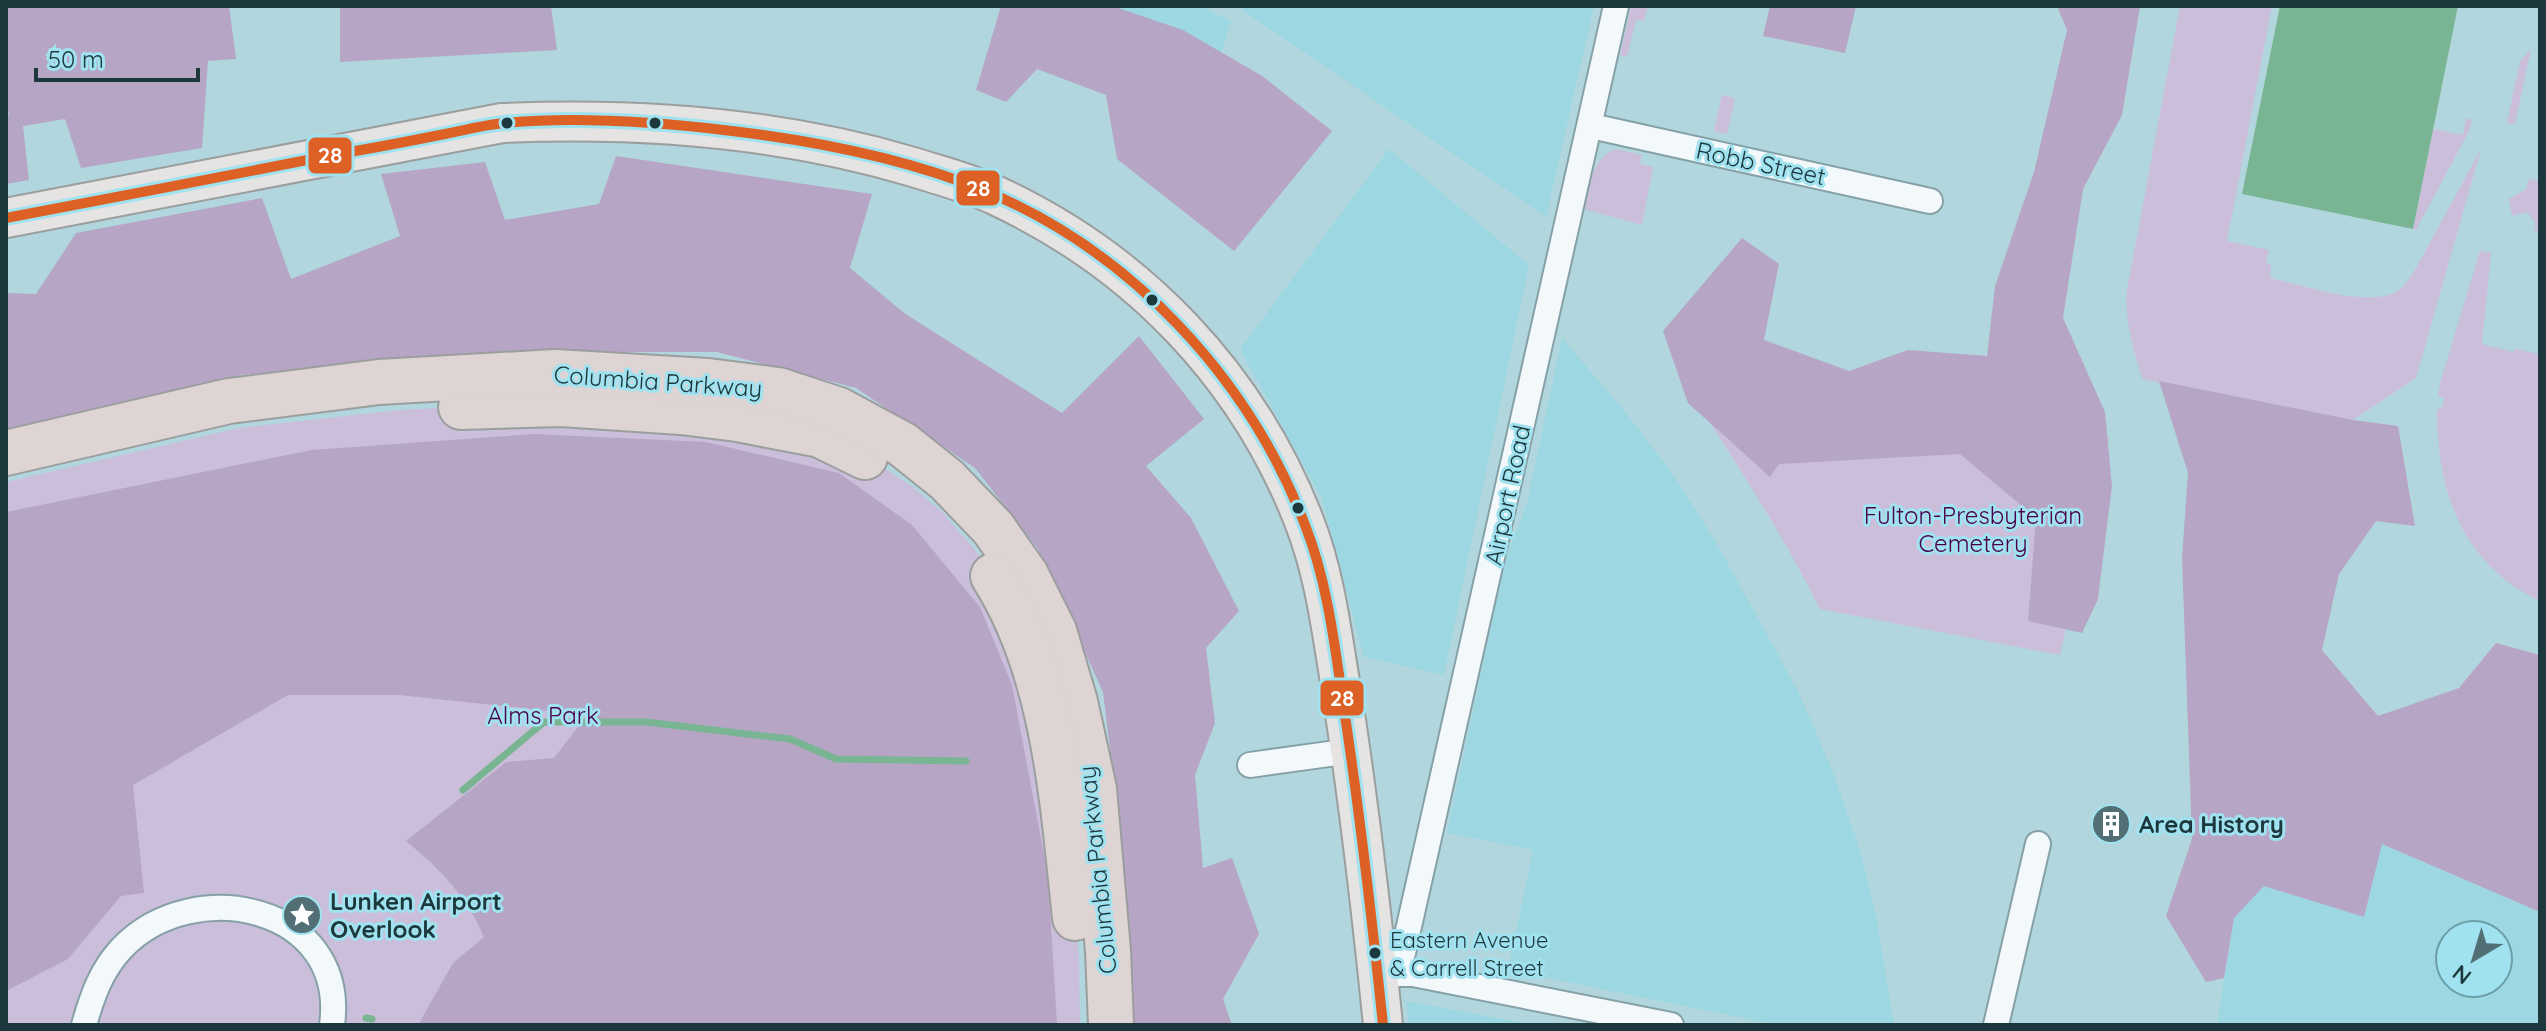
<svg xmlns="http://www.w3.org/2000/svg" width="2546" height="1031" font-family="Quicksand,sans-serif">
  <rect width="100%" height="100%" fill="#b2d6dd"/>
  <g fill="#9dd8e2" fill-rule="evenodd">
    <polygon points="1079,6 1200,6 1231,21 1221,54"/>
    <polygon points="1244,6 1594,6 1546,217 1243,11"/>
    <polygon points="1389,149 1529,265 1444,675 1364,657 1322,499 1240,349"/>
    <polygon points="1562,338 1623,409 1673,474 1717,544 1798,691 1833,772 1862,856 1877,920 1894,1025 1778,1025 1508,970 1533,850 1447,833 1505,561 1527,503"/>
    <path d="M2381,844L2540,912V1025H2217L2234,918L2264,886L2364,917ZM2450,935H2498V983H2450Z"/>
    <polygon points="1406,1001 1525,1023 1535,1025 1409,1025"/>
  </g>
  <g fill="#cbbedb">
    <polygon points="1631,6 1648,6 1644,21 1636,20 1627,57 1620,55"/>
    <path d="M2180,6H2272L2227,241L2269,250L2266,263L2271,264L2270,278C2303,285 2364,307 2394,293C2404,289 2409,278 2415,270L2481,149L2416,378L2353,420L2142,379C2134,349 2124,321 2127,290Z"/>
    <polygon points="2531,49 2515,124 2507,123 2520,61"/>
    <polygon points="1722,95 1735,98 1727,134 1714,131"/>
    <polygon points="2466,119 2472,119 2469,131 2416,230 2413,229 2433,129 2463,135"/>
    <path d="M1616,149L1642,155L1640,164L1653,167L1642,225L1584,209C1590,186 1591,158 1616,149Z"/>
    <polygon points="2529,179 2540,181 2540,232 2534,230 2535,222 2527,212 2512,216 2509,199 2526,189"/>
    <path d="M2480,251L2491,253L2482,344L2514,352L2515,349L2540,354V601C2462,564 2437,492 2437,410L2443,406L2444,398L2438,396L2440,383Z"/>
    <path d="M1683,382L2109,437L2060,655L1820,609C1780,529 1732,456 1683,382Z"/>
    <polygon points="477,406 869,458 913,487 943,513 977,552 1005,595 1070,869 1079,956 1080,1025 6,1025 6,482 239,428 400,410"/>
  </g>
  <g fill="#b6a5c5">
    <polygon points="6,6 229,6 236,59 208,61 202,148 81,168 65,119 23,126 29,180 6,184 6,116 9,115 6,102"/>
    <polygon points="340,6 551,6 557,50 340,62"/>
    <polygon points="1001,6 1112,6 1183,30 1262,76 1332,131 1234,251 1117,159 1106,95 1037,69 1006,102 976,90"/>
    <polygon points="1770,6 1856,6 1845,53 1763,36"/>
    <polygon points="2057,6 2140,6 2122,115 2083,189 2063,318 2105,412 2112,486 2098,599 2082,633 2028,621 2036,518 1960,454 1779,464 1770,477 1688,403 1663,331 1742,238 1779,264 1764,340 1849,371 1908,350 1987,356 1995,286 2034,172 2067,30"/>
    <polygon points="616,156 872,194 850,268 904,313 1062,413 1139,336 1204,419 1146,466 1191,518 1239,611 1206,648 1215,723 1195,775 1203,868 1232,858 1259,934 1223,999 1232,1025 1131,1025 1123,855 1103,692 1038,549 975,468 856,388 717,352 517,352 240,375 6,429 6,293 36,294 76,233 262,198 291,279 400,236 381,174 485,162 505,220 599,204"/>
    <polygon points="2159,381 2353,420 2398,426 2415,526 2376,521 2339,574 2322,650 2378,716 2459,688 2496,643 2540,655 2540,912 2382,844 2364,917 2264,886 2234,918 2224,978 2206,982 2166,916 2192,839 2182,558 2188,473"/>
    <path d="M534,434L706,442L839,473L912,525L980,607L1012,685L1048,876L1057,1025H418L453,963L484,937C466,895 441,870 406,841L506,762L554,758L587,715L399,695H288L133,785L144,893L121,896L68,959L6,991V512L312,450Z"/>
  </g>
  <polygon fill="#7ab593" points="2280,6 2458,6 2413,229 2242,194"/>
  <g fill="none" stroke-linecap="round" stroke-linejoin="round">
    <g stroke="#7ab593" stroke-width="7">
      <polyline points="463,790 544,722 646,722 790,739 836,759 966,761"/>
      <polyline points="366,1018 372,1019"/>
    </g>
    <g stroke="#85a1a7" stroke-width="28">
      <g id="street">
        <polyline points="1591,126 1930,201"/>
        <polyline points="1250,765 1351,751"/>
        <polyline points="1378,974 1403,953 1616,6"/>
        <polyline points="1378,974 1413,974 1671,1025"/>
        <path d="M84,1025C92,997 101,970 122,948C194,873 348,906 332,1025"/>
        <polyline points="1996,1025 2038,844"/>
      </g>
    </g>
    <g stroke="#9b9e9f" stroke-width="42">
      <path id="primary" d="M6,218L502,123C641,117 779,127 913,167C941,176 970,183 997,196C1138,262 1247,375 1304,521C1326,577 1332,636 1342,694C1359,804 1372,915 1383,1025"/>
    </g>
    <g stroke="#9b9e9f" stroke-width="48">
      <g id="highway">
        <polyline points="461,407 561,404 681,412 737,419 820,435 865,457"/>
        <polyline points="6,453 229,401 379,382 555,372 708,381 778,390 839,410 902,444 947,480 993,528 1026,575 1054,631 1075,702 1094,789 1108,951 1111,1025"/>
        <path d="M993,576C1055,673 1063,806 1075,918"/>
      </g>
    </g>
    <use href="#street" stroke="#f3f9fa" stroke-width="24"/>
    <use href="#primary" stroke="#e6e3e3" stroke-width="38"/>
    <use href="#highway" stroke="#ddd4d3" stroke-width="44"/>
    <g stroke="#a0e2ef" stroke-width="16">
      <path id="bus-1" d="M6,218C117,197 227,176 338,154C374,148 410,141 445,134C465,130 484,125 504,123C579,116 658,122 732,131C816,141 904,158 983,190C1130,250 1249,378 1305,525C1328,583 1335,648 1344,709C1360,814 1372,919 1383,1025"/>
    </g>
    <use href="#bus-1" stroke="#dd6025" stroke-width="10"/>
  </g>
  <defs>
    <g id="building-disc" transform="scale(2)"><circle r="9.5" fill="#516f75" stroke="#a0e2ef"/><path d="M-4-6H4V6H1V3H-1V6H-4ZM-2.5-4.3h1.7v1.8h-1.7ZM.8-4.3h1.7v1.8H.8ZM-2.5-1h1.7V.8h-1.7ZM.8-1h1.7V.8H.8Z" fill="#fff"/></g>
    <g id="sight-disc" transform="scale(2)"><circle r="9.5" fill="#516f75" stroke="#a0e2ef"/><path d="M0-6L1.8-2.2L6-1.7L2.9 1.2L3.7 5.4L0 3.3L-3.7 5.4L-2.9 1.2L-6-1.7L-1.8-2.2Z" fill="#fff"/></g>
  </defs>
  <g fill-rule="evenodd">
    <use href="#building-disc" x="2111" y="824"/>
    <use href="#sight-disc" x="302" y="915"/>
  </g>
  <g fill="#1d383d" stroke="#a0e2ef" stroke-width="3">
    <circle cx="507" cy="123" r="7"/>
    <circle cx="655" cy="123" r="7"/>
    <circle cx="1152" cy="300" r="7"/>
    <circle cx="1298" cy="508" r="7"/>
    <circle cx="1375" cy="953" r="7"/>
  </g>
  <g text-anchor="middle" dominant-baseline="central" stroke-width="6" stroke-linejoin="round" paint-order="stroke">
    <g font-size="22" fill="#1d383d" stroke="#a0e2ef" text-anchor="start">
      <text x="1390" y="940">Eastern Avenue<tspan x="1390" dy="28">&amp; Carrell Street</tspan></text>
    </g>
    <g font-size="24" fill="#1d383d" stroke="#a0e2ef">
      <text transform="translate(1761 163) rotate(12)">Robb Street</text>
      <text transform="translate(658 381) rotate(4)">Columbia Parkway</text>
      <text transform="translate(1507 495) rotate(-78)">Airport Road</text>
      <text transform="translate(1097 870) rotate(-96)">Columbia Parkway</text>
    </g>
    <g font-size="24" fill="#4d004a" stroke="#a0e2ef">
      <text x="1973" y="515">Fulton-Presbyterian<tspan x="1973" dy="28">Cemetery</tspan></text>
      <text x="543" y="715">Alms Park</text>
    </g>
    <g font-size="24" font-weight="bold" fill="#1d383d" stroke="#a0e2ef" text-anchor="start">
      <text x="2139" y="824">Area History</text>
      <text x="330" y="901">Lunken Airport<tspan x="330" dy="28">Overlook</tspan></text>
    </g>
  </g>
  <g stroke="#a0e2ef" stroke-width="3">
    <rect x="307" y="136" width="46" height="39" rx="8" fill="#dd6025"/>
    <rect x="955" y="169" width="46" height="38" rx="8" fill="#dd6025"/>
    <rect x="1319" y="679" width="46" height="38" rx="8" fill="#dd6025"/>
  </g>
  <g font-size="22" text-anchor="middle" font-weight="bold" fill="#fff">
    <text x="330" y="163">28</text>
    <text x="978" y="196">28</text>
    <text x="1342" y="706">28</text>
  </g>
  <rect width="2546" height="1031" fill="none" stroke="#1d383d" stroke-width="16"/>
  <g transform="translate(2474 959) rotate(218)"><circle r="38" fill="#a0e2ef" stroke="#6c9ea8" stroke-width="2"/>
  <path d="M0-6L14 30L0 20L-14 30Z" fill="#516f75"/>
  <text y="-12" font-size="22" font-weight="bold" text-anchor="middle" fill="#1d383d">N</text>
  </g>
  <path d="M36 68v12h162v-12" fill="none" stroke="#1d383d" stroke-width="4"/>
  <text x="48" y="68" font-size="24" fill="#1d383d" stroke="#a0e2ef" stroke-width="6" paint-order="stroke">50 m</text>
</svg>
